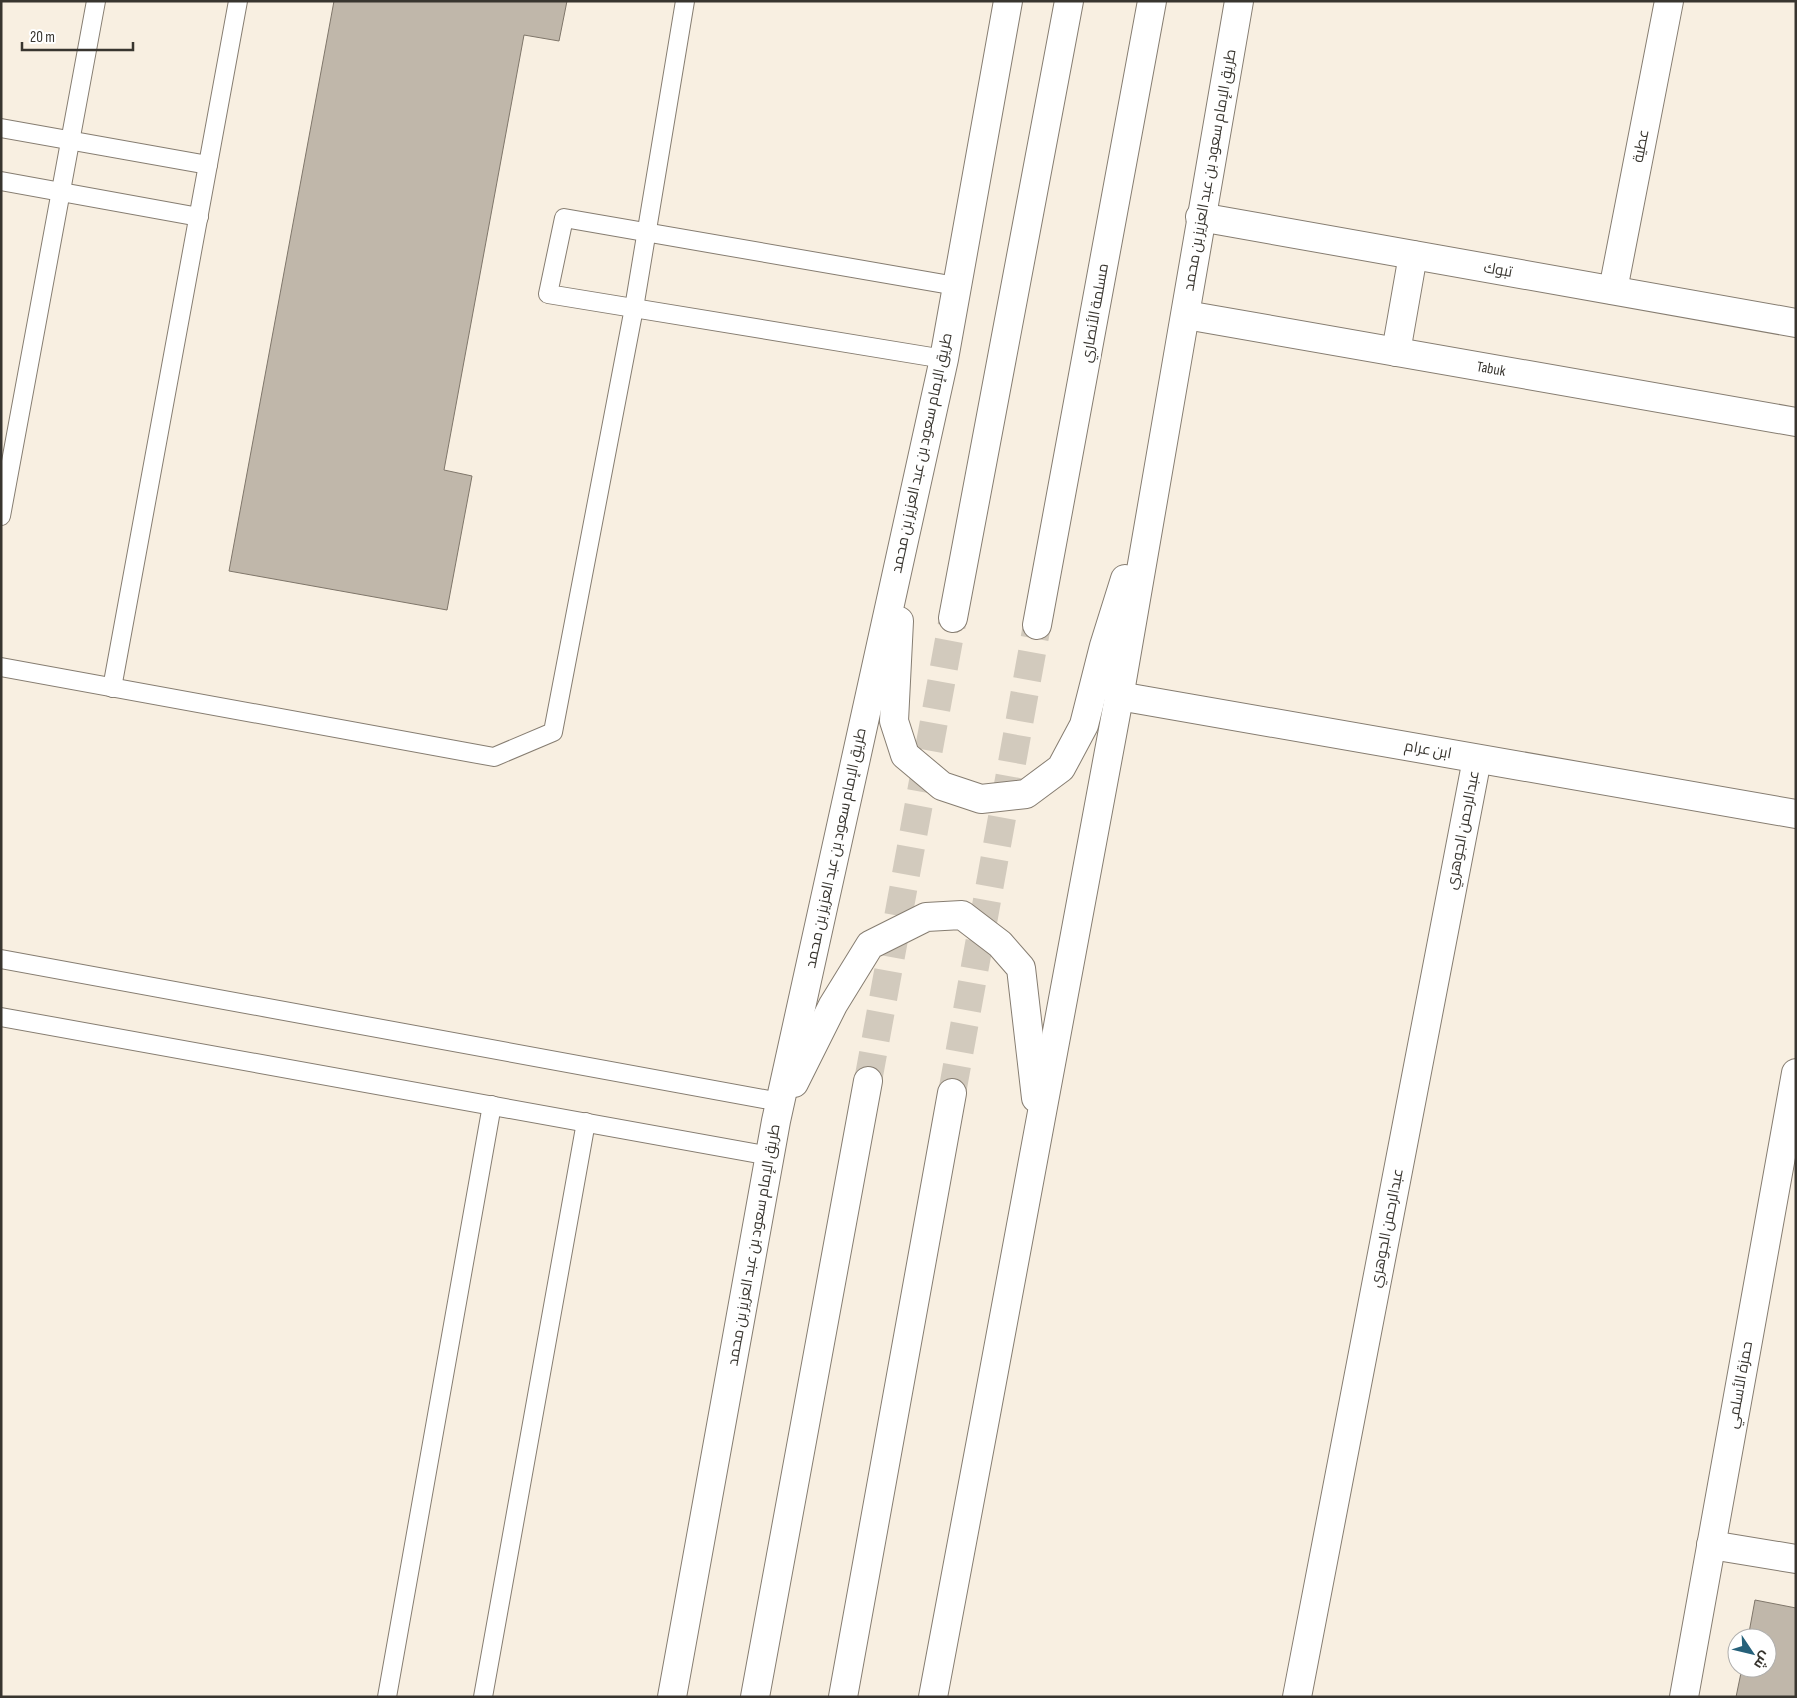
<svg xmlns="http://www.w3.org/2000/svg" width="1797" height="1698" font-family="'Sofia Sans Condensed',Cairo,sans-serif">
  <rect width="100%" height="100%" fill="#f8efe1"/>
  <g fill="#c0b7aa" stroke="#7f766a">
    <polygon points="334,1 567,1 559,41 524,35 444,470 472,476 447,610 229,571"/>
    <polygon points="1755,1600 1796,1608 1796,1697 1736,1697 1742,1668 1767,1668 1767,1638 1748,1638"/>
  </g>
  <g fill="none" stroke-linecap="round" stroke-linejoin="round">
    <g stroke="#d2cabd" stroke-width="28" stroke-dasharray="28 14" stroke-linecap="butt">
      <polyline points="868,1081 953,618"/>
      <polyline points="952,1093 1037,625"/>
    </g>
    <g stroke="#867d71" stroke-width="20">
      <g id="service">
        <polyline points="1,128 208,165"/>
        <polyline points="1,181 199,217"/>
        <polyline points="944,359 548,294 564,218 956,286"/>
        <polyline points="1,516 96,1"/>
        <polyline points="1,667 494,757 553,732 634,308 685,1"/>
        <polyline points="112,688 238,1"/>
        <polyline points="1,959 780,1102"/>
        <polyline points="1,1017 770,1156"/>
        <polyline points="387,1697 492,1105"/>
        <polyline points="483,1697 586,1122"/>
      </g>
    </g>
    <g stroke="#867d71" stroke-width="30">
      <g id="minor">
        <polyline points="1613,290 1669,1"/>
        <polyline points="1119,696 1796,814"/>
        <polyline points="1711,1545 1796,1559"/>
        <polyline points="1297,1697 1477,759"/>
        <polyline points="1684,1697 1796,1073"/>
      </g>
    </g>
    <g stroke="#867d71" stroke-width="30">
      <g id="tertiary">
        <polyline points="1200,217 1796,323"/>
        <polyline points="1186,315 1796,422"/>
        <polyline points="1396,352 1413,255"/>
        <polyline points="899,621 894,721 905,755 942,786 981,799 1026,794 1061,768 1084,725 1104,646 1125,579"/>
        <polyline points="794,1083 833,1005 870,945 926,917 962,915 1000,944 1021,968 1036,1098"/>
        <polyline points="672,1697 776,1121 944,359 1008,1"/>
        <path d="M933,1697C995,1362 1060,1028 1120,692C1161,462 1198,231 1239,1"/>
      </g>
    </g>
    <g stroke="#867d71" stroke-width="30">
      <g id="primary">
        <polyline points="953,618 1069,1"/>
        <polyline points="1037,625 1152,1"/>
        <polyline points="755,1697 868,1081"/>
        <polyline points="843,1697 952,1093"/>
      </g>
    </g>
    <use href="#service" stroke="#fff" stroke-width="18"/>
    <use href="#minor" stroke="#fff" stroke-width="28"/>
    <use href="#tertiary" stroke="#fff" stroke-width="28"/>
    <use href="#primary" stroke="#fff" stroke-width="28"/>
  </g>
  <g text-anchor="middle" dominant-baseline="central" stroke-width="4.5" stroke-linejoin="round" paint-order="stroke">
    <g font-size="15" fill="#38352f" stroke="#fff">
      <text transform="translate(1641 146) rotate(-79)">عطية</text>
      <text transform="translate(1210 170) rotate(-80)">طريق الإمام سعود بن عبد العزيز بن محمد</text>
      <text transform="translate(1498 270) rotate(10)">تبوك</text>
      <text transform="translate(1095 313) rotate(-80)">مسلمة الأنصاري</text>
      <text transform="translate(1491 369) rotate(10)">Tabuk</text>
      <text transform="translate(922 453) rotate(-78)">طريق الإمام سعود بن عبد العزيز بن محمد</text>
      <text transform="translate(1428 750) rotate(10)">ابن عرام</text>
      <text transform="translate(1463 830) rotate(-79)">عبدالرحمن الجوهري</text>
      <text transform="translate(836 848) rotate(-78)">طريق الإمام سعود بن عبد العزيز بن محمد</text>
      <text transform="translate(1387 1228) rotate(-79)">عبدالرحمن الجوهري</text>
      <text transform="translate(754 1245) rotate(-80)">طريق الإمام سعود بن عبد العزيز بن محمد</text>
      <text transform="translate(1740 1385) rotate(-80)">حمزة الأسلمي</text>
    </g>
  </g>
  <rect width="1797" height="1698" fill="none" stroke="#38352f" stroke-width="5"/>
  <g transform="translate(1752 1653) rotate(125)"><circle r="24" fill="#ffffff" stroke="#afaeac"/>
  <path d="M0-4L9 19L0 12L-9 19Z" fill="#26617a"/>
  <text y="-8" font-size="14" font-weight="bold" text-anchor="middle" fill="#38352f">ش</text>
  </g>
  <path d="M22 42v8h111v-8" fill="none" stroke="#38352f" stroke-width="2.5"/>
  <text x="30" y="42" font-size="15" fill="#38352f" stroke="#ffffff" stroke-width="4" paint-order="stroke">20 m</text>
</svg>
